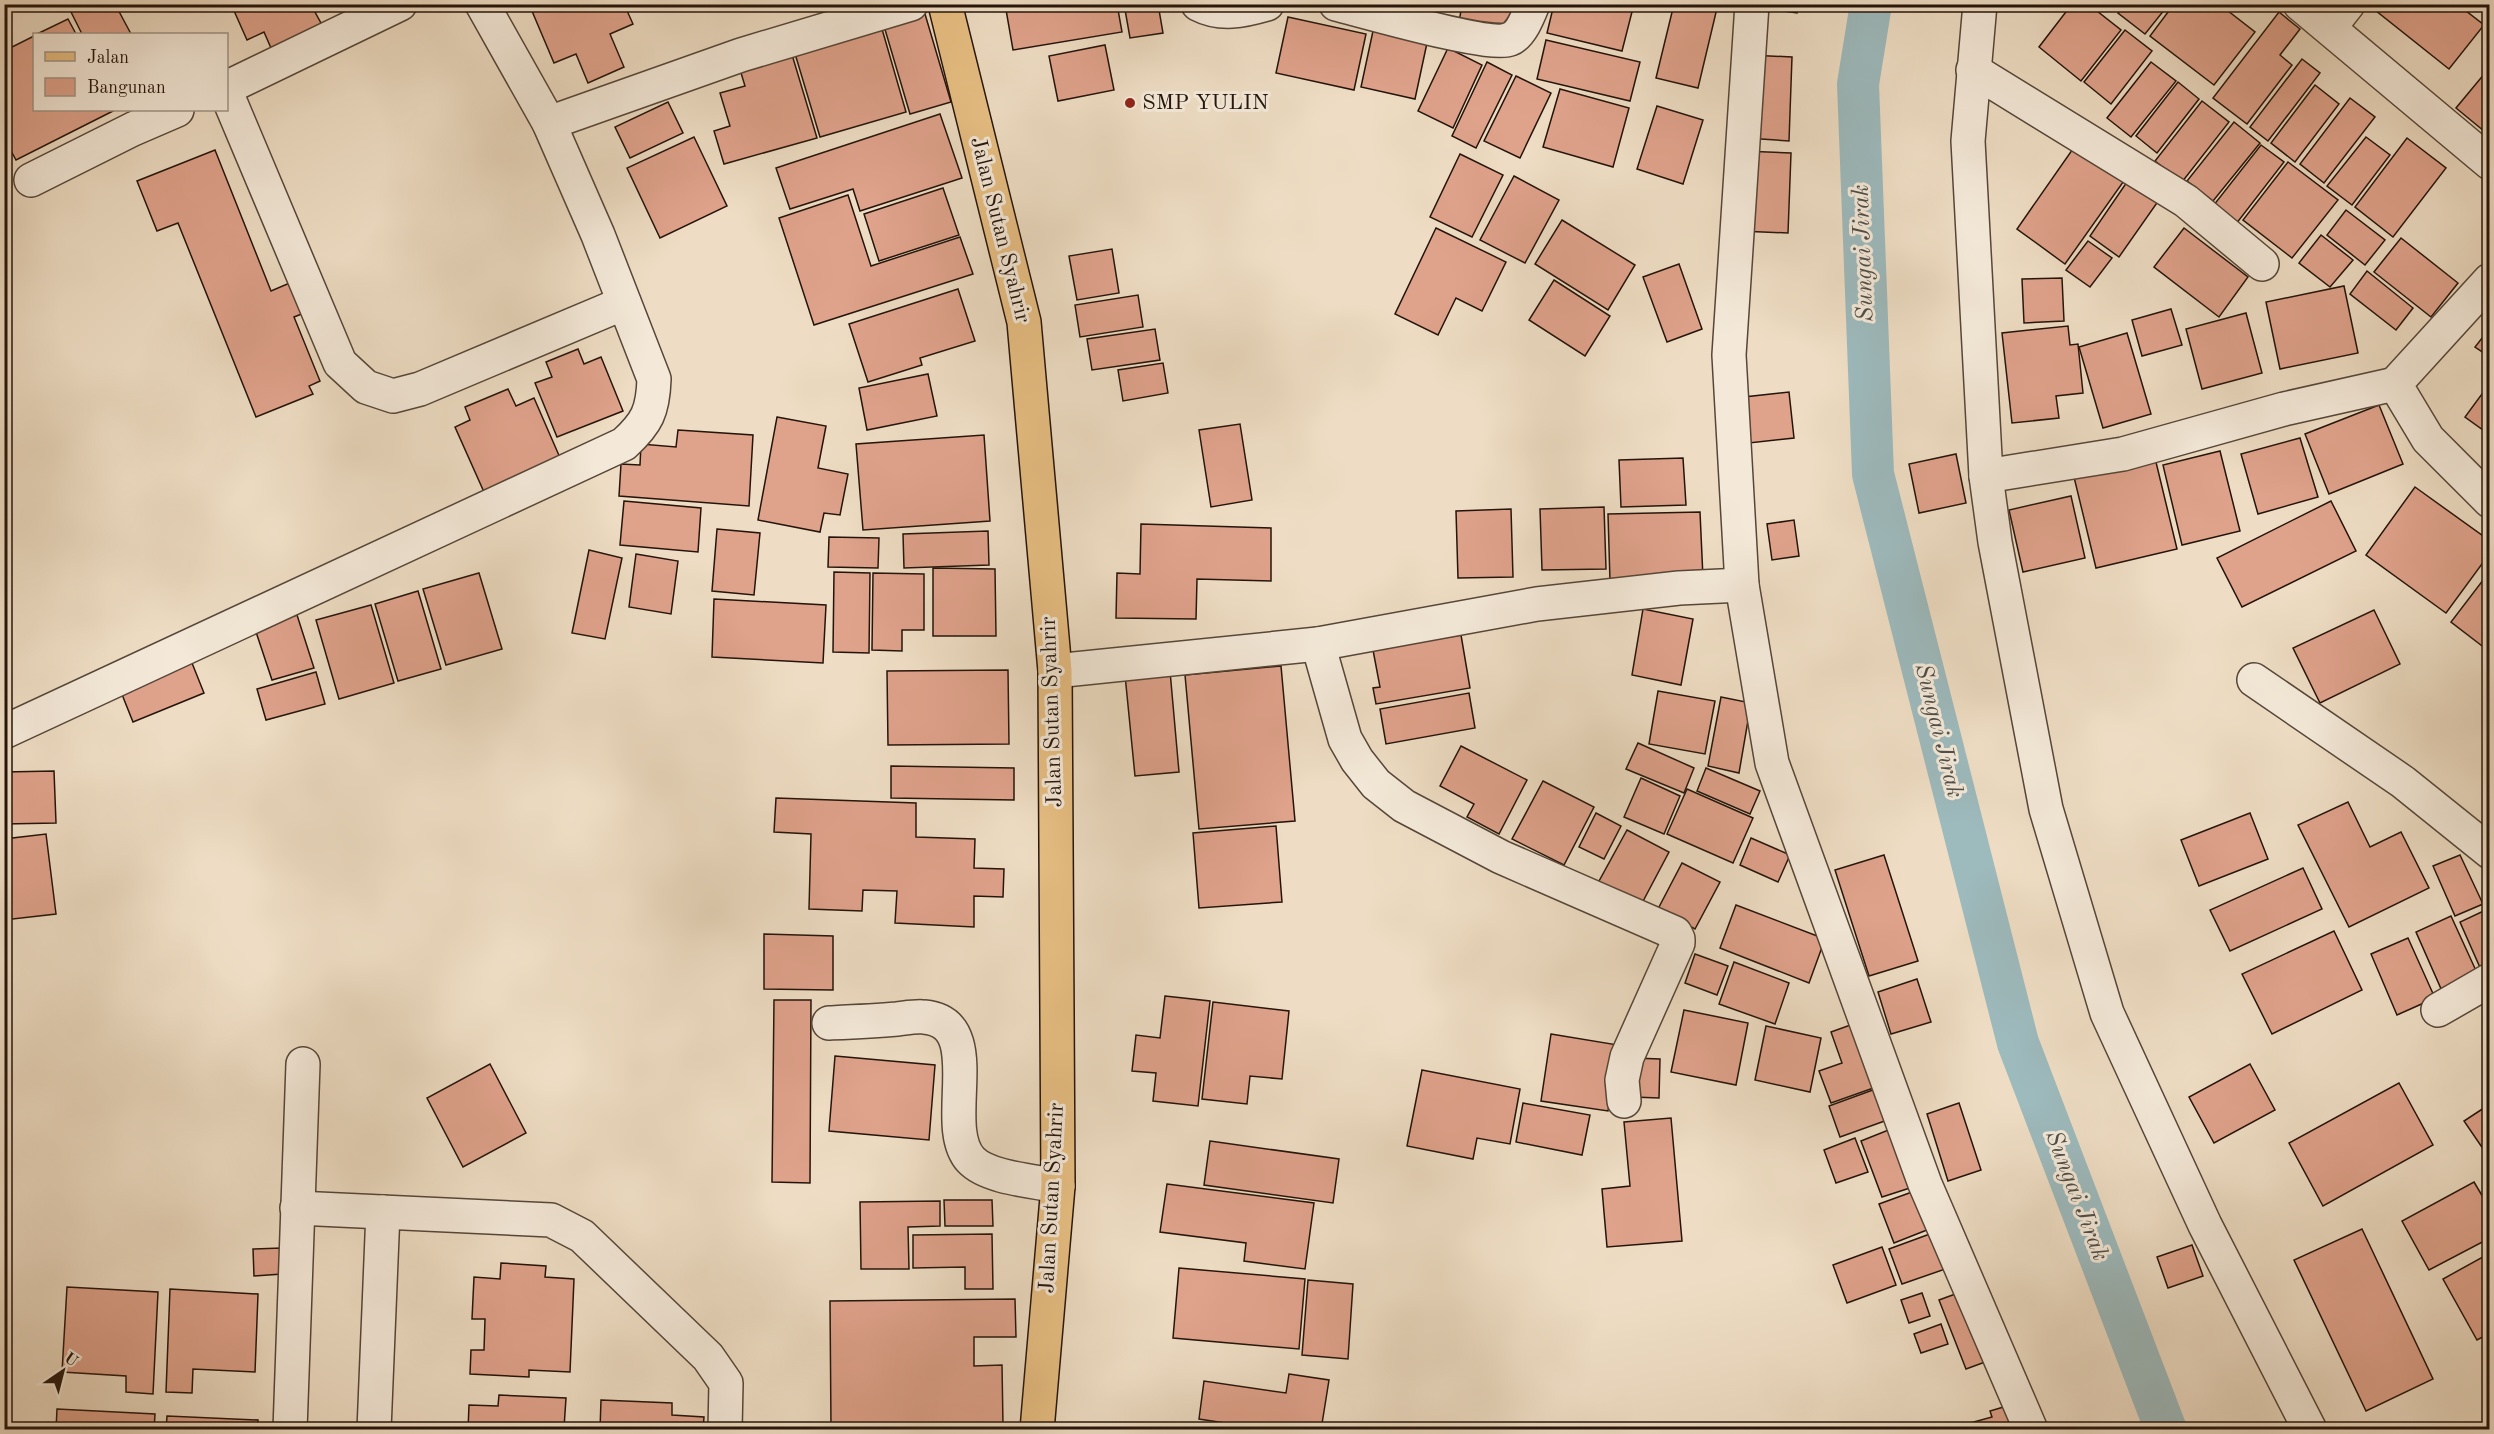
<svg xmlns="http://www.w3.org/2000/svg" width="2494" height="1434" font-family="'Old Standard TT',serif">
  <rect width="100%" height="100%" fill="#eeddc4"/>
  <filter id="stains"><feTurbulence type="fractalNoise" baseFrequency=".00333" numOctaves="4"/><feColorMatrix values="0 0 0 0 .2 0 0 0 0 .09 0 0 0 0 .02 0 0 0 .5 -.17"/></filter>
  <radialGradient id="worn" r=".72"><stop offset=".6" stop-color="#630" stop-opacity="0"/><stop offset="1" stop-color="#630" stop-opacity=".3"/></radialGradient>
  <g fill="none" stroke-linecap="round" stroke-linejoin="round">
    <polyline stroke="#9dbabd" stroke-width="42" points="1871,4 1858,84 1873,474 2018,1043 2166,1430"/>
  </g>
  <g fill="#dfa28b" stroke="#24140b" stroke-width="1.5">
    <polygon points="67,4 115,4 131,34 82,34"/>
    <polygon points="231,4 331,4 315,12 322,25 271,48 264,32 247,40"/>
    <polygon points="529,4 624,4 633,24 610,34 624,67 588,83 576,54 554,63"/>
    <polygon points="1005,4 1117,4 1122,32 1013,50"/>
    <polygon points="1124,4 1158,4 1163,33 1130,38"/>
    <polygon points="1462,4 1516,4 1510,33 1459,23"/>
    <polygon points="1554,4 1634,4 1622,51 1547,33"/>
    <polygon points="1674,4 1718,4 1698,88 1656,78"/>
    <polygon points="1756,4 1798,4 1797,13 1755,7"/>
    <polygon points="2072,4 2088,4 2121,30 2081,81 2039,47"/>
    <polygon points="2125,4 2169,4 2145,34 2118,13"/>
    <polygon points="2174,4 2219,4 2255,32 2214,85 2150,36"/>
    <polygon points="2379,4 2457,4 2484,25 2449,69 2375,10"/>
    <polygon points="2279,12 2300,29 2280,55 2292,65 2247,124 2213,98"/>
    <polygon points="925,14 951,102 910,114 884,26"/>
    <polygon points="1288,17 1366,34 1354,90 1276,73"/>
    <polygon points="68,19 76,34 37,34"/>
    <polygon points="880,22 906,112 820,137 793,47"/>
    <polygon points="2125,30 2152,51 2111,104 2084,82"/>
    <polygon points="1373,31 1427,43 1415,99 1361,87"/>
    <polygon points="34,36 34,110 115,110 16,160 4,138 4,51"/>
    <polygon points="1546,40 1640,62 1630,101 1537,79"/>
    <polygon points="1105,45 1114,90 1058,101 1049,56"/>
    <polygon points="790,48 817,138 724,164 714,131 730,126 720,93 745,86 738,63"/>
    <polygon points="1448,48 1482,65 1453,128 1418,111"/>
    <polygon points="1749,55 1792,57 1789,141 1746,138"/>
    <polygon points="2302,59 2320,73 2268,141 2250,127"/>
    <polygon points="1487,62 1512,75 1476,148 1452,136"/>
    <polygon points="2151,62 2176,81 2131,137 2107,118"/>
    <polygon points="2490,67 2490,136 2456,108"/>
    <polygon points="1516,76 1551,93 1520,158 1484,141"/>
    <polygon points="2178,82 2199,99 2157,153 2136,136"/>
    <polygon points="2315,85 2339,104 2295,162 2271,143"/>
    <polygon points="1560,89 1629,108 1613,167 1543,147"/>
    <polygon points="2350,98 2375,117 2324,183 2300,164"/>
    <polygon points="2202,101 2229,122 2182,182 2155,161"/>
    <polygon points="668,102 683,133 630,158 615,127"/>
    <polygon points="1657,106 1703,120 1683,184 1637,169"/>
    <polygon points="940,114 962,178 860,211 853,189 790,209 776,168"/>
    <polygon points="2234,122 2260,143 2213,201 2187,181"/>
    <polygon points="694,137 727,206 660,238 627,168"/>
    <polygon points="2366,137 2390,155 2352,205 2327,186"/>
    <polygon points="2407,138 2446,168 2393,237 2355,207"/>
    <polygon points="2077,143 2126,178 2065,264 2017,229"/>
    <polygon points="2261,145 2284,162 2236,224 2213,206"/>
    <polygon points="215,150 271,291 299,279 312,310 294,317 320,381 309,386 313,394 256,417 178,223 157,231 137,181"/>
    <polygon points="1743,151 1791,153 1788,233 1740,231"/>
    <polygon points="1460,154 1503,175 1472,237 1430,217"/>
    <polygon points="2288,162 2338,200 2292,258 2243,220"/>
    <polygon points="1514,176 1559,200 1525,263 1480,240"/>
    <polygon points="2129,179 2159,200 2119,257 2090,236"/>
    <polygon points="943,188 959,235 879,261 864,214"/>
    <polygon points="848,195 871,266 960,237 973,274 814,325 779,218"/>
    <polygon points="2346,210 2385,240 2365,265 2327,235"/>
    <polygon points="1562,220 1635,265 1608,310 1535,264"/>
    <polygon points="1436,228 1506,262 1482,311 1456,298 1438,335 1395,314"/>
    <polygon points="2184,228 2248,277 2219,317 2154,267"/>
    <polygon points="2321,235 2353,260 2330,287 2299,263"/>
    <polygon points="2401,238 2458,283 2431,317 2374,272"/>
    <polygon points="2088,241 2112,258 2090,287 2066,270"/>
    <polygon points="1112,249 1119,293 1077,300 1069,256"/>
    <polygon points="1679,264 1702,329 1667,342 1643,277"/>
    <polygon points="2367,271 2413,308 2396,330 2350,294"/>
    <polygon points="2062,278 2064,321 2024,323 2022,279"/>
    <polygon points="1554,280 1610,316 1585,356 1529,320"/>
    <polygon points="2344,286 2358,353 2280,369 2266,302"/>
    <polygon points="958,289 975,341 920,358 922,365 868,382 849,324"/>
    <polygon points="1138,295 1143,327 1080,337 1075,305"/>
    <polygon points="2171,309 2182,345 2142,356 2132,320"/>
    <polygon points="2246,313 2262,373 2202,389 2186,329"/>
    <polygon points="2068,326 2070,345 2078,344 2083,393 2056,396 2059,418 2012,423 2002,333"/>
    <polygon points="2490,328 2490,357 2475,347"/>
    <polygon points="1155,329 1160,360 1092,370 1087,339"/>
    <polygon points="2127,333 2151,414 2103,428 2079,347"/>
    <polygon points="578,349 584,364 601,357 623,411 557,437 535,383 552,377 546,362"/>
    <polygon points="1163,363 1168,393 1123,401 1118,370"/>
    <polygon points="928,374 937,416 867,430 859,388"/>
    <polygon points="2490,383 2490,435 2465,417"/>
    <polygon points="508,389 516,406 534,398 561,460 484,492 455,427 470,420 465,407"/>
    <polygon points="1789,392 1794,438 1749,443 1744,397"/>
    <polygon points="2379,405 2403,464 2329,494 2305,434"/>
    <polygon points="777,417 826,426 818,468 848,474 840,515 824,513 820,532 758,520"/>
    <polygon points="1240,424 1252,500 1211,507 1199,430"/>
    <polygon points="678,430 753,435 749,506 619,496 621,464 640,465 641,444 676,447"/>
    <polygon points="984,435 990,521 863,530 856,444"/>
    <polygon points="2300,438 2318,497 2258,514 2241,454"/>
    <polygon points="2220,451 2240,531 2182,545 2163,465"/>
    <polygon points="1956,454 1966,503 1919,513 1909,464"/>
    <polygon points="1683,458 1686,505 1621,507 1619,460"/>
    <polygon points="2155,458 2177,549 2096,568 2074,477"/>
    <polygon points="2415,487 2490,541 2490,553 2446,613 2366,555"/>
    <polygon points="2071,496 2085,558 2023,572 2009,510"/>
    <polygon points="624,501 701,508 698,552 620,545"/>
    <polygon points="2331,501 2356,551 2242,607 2217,558"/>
    <polygon points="1604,507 1606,569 1542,570 1540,509"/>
    <polygon points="1511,509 1513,577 1458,578 1456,511"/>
    <polygon points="1700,512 1703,578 1610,581 1608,514"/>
    <polygon points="1794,520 1799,556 1772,560 1767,524"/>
    <polygon points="1141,524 1271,528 1271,581 1197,579 1196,619 1116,618 1117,573 1140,574"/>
    <polygon points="717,529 760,533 754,595 712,591"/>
    <polygon points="988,531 989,565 904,568 903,534"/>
    <polygon points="829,537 879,538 878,568 828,567"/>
    <polygon points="589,550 622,558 605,639 572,633"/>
    <polygon points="636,554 678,561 671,614 629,607"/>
    <polygon points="933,568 995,569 996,636 933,636"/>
    <polygon points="2490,571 2490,652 2451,622"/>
    <polygon points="834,572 870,573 869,653 833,652"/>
    <polygon points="479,573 502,649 446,665 423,589"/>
    <polygon points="873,573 924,574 924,630 902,630 902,651 872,650"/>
    <polygon points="418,591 441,669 398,681 375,604"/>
    <polygon points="714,599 826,605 823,663 712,657"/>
    <polygon points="371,605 394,683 339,699 316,620"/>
    <polygon points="1643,609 1693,619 1681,685 1632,675"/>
    <polygon points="2374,610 2400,664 2320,703 2293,648"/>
    <polygon points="297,615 314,668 272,680 255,629"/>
    <polygon points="1461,635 1470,688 1376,704 1373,688 1380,687 1373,650"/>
    <polygon points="190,658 204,693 133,722 119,687"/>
    <polygon points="1281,666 1295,821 1199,829 1185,675"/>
    <polygon points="1008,670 1009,744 888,745 887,671"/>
    <polygon points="1170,671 1179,772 1135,776 1125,675"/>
    <polygon points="316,672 325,704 266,720 257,689"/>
    <polygon points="1658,691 1715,701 1705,754 1649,744"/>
    <polygon points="1469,693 1475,728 1386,744 1380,709"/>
    <polygon points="1721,697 1751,703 1739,773 1708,766"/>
    <polygon points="1638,743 1694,768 1684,793 1626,769"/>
    <polygon points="1461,746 1527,780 1499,834 1467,817 1474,804 1440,786"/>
    <polygon points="891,766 1014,768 1014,800 891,798"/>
    <polygon points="1706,768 1760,791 1750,814 1697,791"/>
    <polygon points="54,771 56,823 4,824 4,772"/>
    <polygon points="1641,778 1680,796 1664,834 1624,817"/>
    <polygon points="1543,781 1594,807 1564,865 1512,839"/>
    <polygon points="1687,789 1753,818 1733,863 1667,834"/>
    <polygon points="776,798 916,803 916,837 975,839 974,868 1004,869 1003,897 974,896 974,927 895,923 897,891 863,890 862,911 809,909 811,834 774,832"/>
    <polygon points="2348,802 2370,847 2401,832 2429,888 2349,927 2298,825"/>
    <polygon points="1596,813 1621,826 1604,859 1579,847"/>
    <polygon points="2250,813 2268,859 2199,886 2181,840"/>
    <polygon points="1276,826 1282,902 1199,908 1193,833"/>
    <polygon points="1627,830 1669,852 1641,905 1598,883"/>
    <polygon points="46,834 56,914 4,920 4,839"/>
    <polygon points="1751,838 1790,855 1778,882 1740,865"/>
    <polygon points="1884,855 1918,961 1869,976 1835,870"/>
    <polygon points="2460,855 2483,904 2455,916 2433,866"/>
    <polygon points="1682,863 1720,882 1695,929 1658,909"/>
    <polygon points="2303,868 2322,909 2230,951 2210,910"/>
    <polygon points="1736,905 1825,939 1809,983 1720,948"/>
    <polygon points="2490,908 2490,969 2482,972 2460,922"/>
    <polygon points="2451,916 2478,975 2442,991 2416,932"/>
    <polygon points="2334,931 2362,990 2272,1034 2242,974"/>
    <polygon points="764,934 833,936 833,990 764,989"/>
    <polygon points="2408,938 2435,998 2397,1015 2371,954"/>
    <polygon points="1695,954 1728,966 1717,995 1685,983"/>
    <polygon points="1734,962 1789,983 1775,1024 1719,1004"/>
    <polygon points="1917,979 1931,1022 1891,1034 1878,992"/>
    <polygon points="1165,996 1210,1001 1198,1106 1153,1101 1156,1073 1132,1071 1136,1035 1160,1038"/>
    <polygon points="774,1000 811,1000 810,1183 772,1182"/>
    <polygon points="1213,1002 1289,1011 1282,1079 1250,1076 1247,1104 1202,1099"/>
    <polygon points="1684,1010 1748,1023 1736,1085 1671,1072"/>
    <polygon points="1856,1023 1879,1086 1831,1103 1819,1071 1842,1063 1831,1032"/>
    <polygon points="1766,1026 1821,1038 1810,1092 1755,1080"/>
    <polygon points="1551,1034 1618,1045 1608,1111 1541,1101"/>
    <polygon points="835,1056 935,1065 929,1140 829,1131"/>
    <polygon points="1633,1058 1660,1059 1659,1098 1633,1097"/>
    <polygon points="490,1064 526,1133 463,1167 427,1098"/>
    <polygon points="2250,1064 2275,1110 2214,1143 2189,1097"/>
    <polygon points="1422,1070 1520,1089 1510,1144 1477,1138 1473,1159 1407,1146"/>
    <polygon points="2399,1083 2433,1145 2323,1206 2289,1143"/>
    <polygon points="1881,1087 1893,1118 1840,1137 1829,1106"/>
    <polygon points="1523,1103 1590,1115 1582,1155 1516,1142"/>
    <polygon points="1959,1103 1981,1170 1948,1181 1927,1114"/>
    <polygon points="2490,1104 2490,1159 2464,1121"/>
    <polygon points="1671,1118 1682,1241 1607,1247 1602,1189 1630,1186 1624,1122"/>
    <polygon points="1891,1129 1913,1187 1882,1197 1861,1141"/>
    <polygon points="1855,1138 1868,1172 1836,1183 1824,1150"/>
    <polygon points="1210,1141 1339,1159 1333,1203 1204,1185"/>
    <polygon points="2474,1182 2490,1209 2490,1238 2429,1270 2402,1221"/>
    <polygon points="1167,1184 1314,1203 1305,1269 1244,1261 1246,1243 1160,1232"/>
    <polygon points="1923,1188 1937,1226 1894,1243 1879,1204"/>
    <polygon points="944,1200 992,1200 993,1226 945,1226"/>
    <polygon points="940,1201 940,1226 908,1227 909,1269 861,1269 860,1202"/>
    <polygon points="2362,1229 2433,1379 2366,1411 2294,1260"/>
    <polygon points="1938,1231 1951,1267 1902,1284 1889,1249"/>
    <polygon points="992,1234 993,1289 965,1289 965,1267 913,1268 913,1235"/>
    <polygon points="2192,1245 2203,1276 2168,1288 2157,1257"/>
    <polygon points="1882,1247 1896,1285 1847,1303 1833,1265"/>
    <polygon points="281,1248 282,1274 254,1276 253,1249"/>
    <polygon points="2490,1253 2490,1333 2477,1340 2443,1279"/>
    <polygon points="501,1263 546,1266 545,1277 574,1279 570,1372 529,1370 529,1377 470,1374 471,1350 484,1350 485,1319 472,1319 474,1277 500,1279"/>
    <polygon points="1179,1268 1305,1279 1299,1349 1173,1338"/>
    <polygon points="1308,1280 1353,1284 1348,1359 1302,1355"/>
    <polygon points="67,1287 158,1292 153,1394 126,1392 126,1376 62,1372"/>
    <polygon points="170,1289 258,1294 255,1372 193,1369 192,1393 166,1392"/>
    <polygon points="1969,1289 1996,1358 1966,1369 1939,1300"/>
    <polygon points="1922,1293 1930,1316 1909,1323 1901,1300"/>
    <polygon points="1015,1299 1016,1337 974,1337 974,1366 1002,1365 1003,1425 831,1427 830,1301"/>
    <polygon points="1941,1324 1948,1344 1921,1353 1914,1334"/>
    <polygon points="1289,1374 1329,1380 1321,1430 1238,1430 1239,1425 1199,1419 1204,1381 1286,1393"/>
    <polygon points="499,1395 566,1398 564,1428 573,1430 468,1430 469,1405 498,1406"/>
    <polygon points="601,1400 672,1403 672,1415 704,1417 703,1430 600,1430"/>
    <polygon points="2017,1403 2025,1430 1972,1430 1970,1423 1992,1417 1990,1411"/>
    <polygon points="57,1409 155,1414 154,1430 56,1430"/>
    <polygon points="167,1416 258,1420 258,1430 166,1430"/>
  </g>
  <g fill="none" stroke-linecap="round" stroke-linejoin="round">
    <g stroke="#564639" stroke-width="36">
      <g id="minor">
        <path d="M1198,4C1221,16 1243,11 1267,4"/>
        <path d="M1336,4C1364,11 1491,48 1510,39C1521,35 1529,14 1533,4"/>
        <polyline points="1752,4 1729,355 1742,585 1772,763 1925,1184 2031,1430"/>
        <polyline points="1980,4 1968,141 1986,476 1995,542 2046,809 2107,1013 2205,1225 2310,1430"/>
        <polyline points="2300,4 2490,163"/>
        <polyline points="2330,27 2348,4"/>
        <polyline points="1973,70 2186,201 2262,264"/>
        <polyline points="226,88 400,4"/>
        <polyline points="226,92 340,363 366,387 393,396 420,389 624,303"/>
        <polyline points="549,123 741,55 911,4"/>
        <polyline points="31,180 133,129 177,110"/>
        <polyline points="2490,280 2395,384 2428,439 2490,501"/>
        <polyline points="1986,476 2123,454 2284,409 2395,384"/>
        <polyline points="1318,644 1345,739 1357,760 1376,784 1404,806 1501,857 1675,933 1678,939 1678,943 1627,1057 1622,1080 1624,1101"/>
        <polyline points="1055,671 1318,644 1537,604 1679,588 1742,585"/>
        <polyline points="2254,680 2403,782 2490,852"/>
        <path d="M4,732L624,444C647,423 653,411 654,379L598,235L549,123L482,4"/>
        <polyline points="2438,1010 2490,980"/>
        <path d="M829,1023C851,1022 874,1021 897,1019C906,1018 916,1016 924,1017C990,1023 938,1125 971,1160C988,1178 1034,1181 1058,1186"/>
        <polyline points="297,1208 551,1220 582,1236 708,1357 726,1383 725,1430"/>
        <polyline points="290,1430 303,1064"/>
        <polyline points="374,1430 383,1212"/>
      </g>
    </g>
    <g stroke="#24140b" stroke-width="36">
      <polyline id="major" points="945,4 1024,322 1055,671 1058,1186 1037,1430"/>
    </g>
    <use href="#minor" stroke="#f4e9d9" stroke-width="33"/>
    <use href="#major" stroke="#e7be82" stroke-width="33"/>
  </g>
  <circle fill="#8f2418" stroke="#f4e9d9" stroke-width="2" cx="1130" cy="103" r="6"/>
  <g text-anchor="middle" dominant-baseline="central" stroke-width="6" stroke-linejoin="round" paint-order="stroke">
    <g font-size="22" fill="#24140b" stroke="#f4e9d9" text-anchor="start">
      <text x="1142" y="103">SMP YULIN</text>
    </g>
    <g font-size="22" fill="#24140b" stroke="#f4e9d9">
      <text transform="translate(1000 230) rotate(76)">Jalan Sutan Syahrir</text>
      <text transform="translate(1052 712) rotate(-92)">Jalan Sutan Syahrir</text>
      <text transform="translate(1052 1198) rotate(-87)">Jalan Sutan Syahrir</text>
    </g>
    <g font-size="24" font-style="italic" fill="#4e4e49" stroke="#f4e9d9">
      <text transform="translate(1864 253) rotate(-92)">Sungai Jirak</text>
      <text transform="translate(1938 731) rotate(76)">Sungai Jirak</text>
      <text transform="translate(2076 1196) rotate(69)">Sungai Jirak</text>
    </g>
  </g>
  <rect width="2494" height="1434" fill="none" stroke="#eeddc4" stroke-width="24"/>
  <rect x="6" y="6" width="2482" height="1422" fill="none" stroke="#24140b" stroke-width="3"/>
  <rect x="12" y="12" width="2470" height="1410" fill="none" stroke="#24140b" stroke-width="1.5"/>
  <rect x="33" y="33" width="195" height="78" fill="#f4e9d9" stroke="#a19487" stroke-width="1.5"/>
  <rect x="45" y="52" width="30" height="9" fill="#e7be82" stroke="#a19487" stroke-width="1.5"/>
  <text x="87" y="63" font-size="18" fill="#24140b">Jalan</text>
  <rect x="45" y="78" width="30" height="18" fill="#dfa28b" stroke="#a19487" stroke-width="1.5"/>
  <text x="87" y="93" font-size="18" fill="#24140b">Bangunan</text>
  <g transform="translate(63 1371) rotate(35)" stroke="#f4e9d9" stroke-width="4.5" paint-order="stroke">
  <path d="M0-4.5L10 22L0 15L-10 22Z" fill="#24140b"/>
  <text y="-9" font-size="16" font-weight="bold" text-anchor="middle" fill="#24140b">U</text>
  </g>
  <rect width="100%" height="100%" filter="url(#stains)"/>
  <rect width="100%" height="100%" fill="url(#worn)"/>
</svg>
